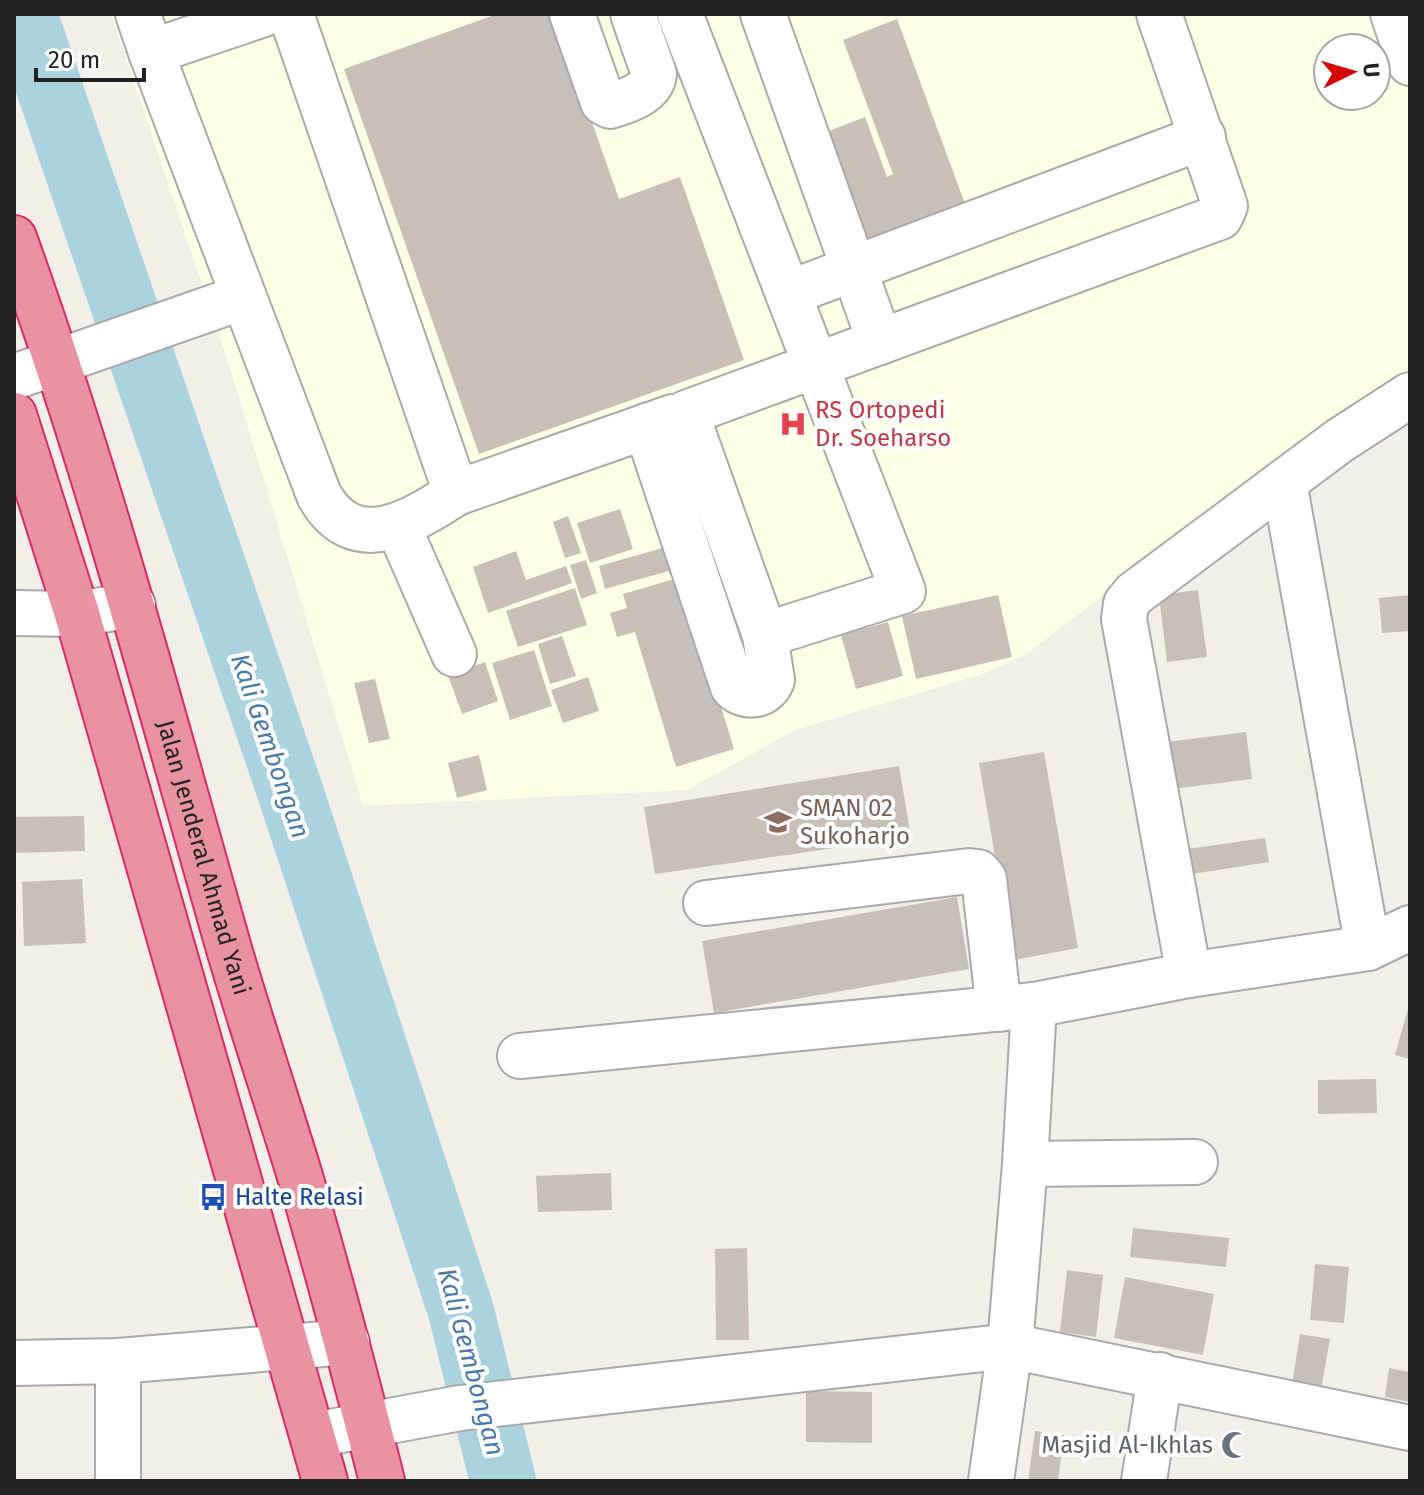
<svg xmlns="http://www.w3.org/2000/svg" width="1424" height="1495" font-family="'Fira Sans',sans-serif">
  <rect width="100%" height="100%" fill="#f2efe9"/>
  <path fill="#ffffe5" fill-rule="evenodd" d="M111,14H1410V376L1268,472L1025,655L983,674L795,730L687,790L363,806L226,355ZM1328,48H1376V96H1328Z"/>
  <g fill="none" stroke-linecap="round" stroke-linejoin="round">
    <polyline stroke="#aad3df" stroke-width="66" points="24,14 290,791 461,1311 503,1481"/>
  </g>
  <g fill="#c7bfb8">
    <polygon points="497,14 554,14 619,199 680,177 744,360 479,454 344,69"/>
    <polygon points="897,19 965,204 857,245 816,136 865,117 887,177 893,174 843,40"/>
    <polygon points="620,509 633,549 590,563 577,523"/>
    <polygon points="568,516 581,553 565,558 553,522"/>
    <polygon points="666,547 672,570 605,589 599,566"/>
    <polygon points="516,551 526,580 566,566 572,583 488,613 473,567"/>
    <polygon points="586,560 597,593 581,599 570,565"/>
    <polygon points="681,577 734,749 676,767 635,632 617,637 610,613 627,608 623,594"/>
    <polygon points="575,588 587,625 518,647 506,611"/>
    <polygon points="1198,590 1207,657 1167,662 1159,595"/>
    <polygon points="998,595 1012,657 916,679 902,616"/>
    <polygon points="1410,595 1410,631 1382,633 1379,598"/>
    <polygon points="888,622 903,676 856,689 841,635"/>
    <polygon points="562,636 576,676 550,684 538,644"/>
    <polygon points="534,650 552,706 510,720 492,663"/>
    <polygon points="485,662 498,701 462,714 448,675"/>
    <polygon points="588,677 599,711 563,723 551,690"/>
    <polygon points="375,679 390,739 369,743 354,683"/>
    <polygon points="1246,732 1252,779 1172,789 1167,742"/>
    <polygon points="1044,752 1078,948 1013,960 979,763"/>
    <polygon points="479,755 487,790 457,798 448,763"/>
    <polygon points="899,766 911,837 655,874 644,807"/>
    <polygon points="84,816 85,851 14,853 14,817"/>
    <polygon points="1265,838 1269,862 1185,875 1181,850"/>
    <polygon points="82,879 86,943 24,946 22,882"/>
    <polygon points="957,897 969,969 714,1013 702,941"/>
    <polygon points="1409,1005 1410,1005 1410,1059 1395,1055"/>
    <polygon points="1376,1079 1377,1113 1318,1114 1318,1080"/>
    <polygon points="611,1173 612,1210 538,1212 536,1176"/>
    <polygon points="1133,1228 1229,1238 1226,1267 1130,1257"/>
    <polygon points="747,1248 749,1340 716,1340 715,1249"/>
    <polygon points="1315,1264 1349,1267 1344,1323 1310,1320"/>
    <polygon points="1067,1270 1103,1275 1096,1337 1060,1332"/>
    <polygon points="1125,1277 1214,1294 1203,1355 1114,1338"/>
    <polygon points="1300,1334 1330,1339 1320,1395 1291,1390"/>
    <polygon points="1389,1368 1410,1372 1410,1402 1385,1397"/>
    <polygon points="806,1391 872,1392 872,1443 806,1442"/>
    <polygon points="1035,1431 1064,1435 1058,1481 1028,1481"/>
  </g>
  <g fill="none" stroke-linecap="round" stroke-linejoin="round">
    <g stroke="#a9a9a9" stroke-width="48">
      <g id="minor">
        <polyline points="138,14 151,52 264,14"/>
        <polyline points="291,14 456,493 673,417"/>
        <path d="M572,14L603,102L610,106C627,101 652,93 654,74L633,14"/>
        <polyline points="680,14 903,591 765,635"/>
        <polyline points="763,14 880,342"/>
        <polyline points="1393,14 1410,63"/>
        <path d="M151,52L319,495C354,558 412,522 456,493"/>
        <polyline points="789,293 1203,137"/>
        <polyline points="14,377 243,297"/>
        <path d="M646,426L733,687C746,699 765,697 772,680L765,635L686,413L1220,217L1225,206L1159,14"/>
        <polyline points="1284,482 1368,948"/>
        <polyline points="398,526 454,654"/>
        <polyline points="14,613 77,614 133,605"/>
        <polyline points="706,903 969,871 978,872 984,879 999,1009"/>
        <polyline points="1189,975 1124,619 1126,604 1134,594 1339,441 1410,395"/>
        <polyline points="520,1056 1034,1005 1189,975 1368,948 1410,928"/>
        <polyline points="1025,1164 1195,1162"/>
        <polyline points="14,1363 118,1361 347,1342"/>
        <polyline points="314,1435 460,1408 1010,1346 1410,1428"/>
        <polyline points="118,1481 118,1361"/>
        <polyline points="991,1481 1010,1346 1025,1164 1034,1005"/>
        <polyline points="1144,1481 1160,1375"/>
      </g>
    </g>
    <g stroke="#dc2a67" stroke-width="48">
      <g id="highway">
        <path id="s1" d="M14,238C98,471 161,710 229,949C251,1024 276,1098 299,1173C329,1275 356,1378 382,1481"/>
        <polyline points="14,415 77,614 325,1481"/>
      </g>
    </g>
    <use href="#minor" stroke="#fff" stroke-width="44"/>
    <use href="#highway" stroke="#e892a2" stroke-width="44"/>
  </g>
  <defs>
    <g id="hospital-bare" transform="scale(2.16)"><path d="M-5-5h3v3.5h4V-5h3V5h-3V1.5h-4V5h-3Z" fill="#e0444e" stroke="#fff" stroke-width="2.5" paint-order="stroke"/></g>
    <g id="school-bare" transform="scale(2.16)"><path d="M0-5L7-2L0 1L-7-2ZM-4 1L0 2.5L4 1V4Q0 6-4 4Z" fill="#8d6e63" stroke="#fff" stroke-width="2.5" paint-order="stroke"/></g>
    <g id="bus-bare" transform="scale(2.16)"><path d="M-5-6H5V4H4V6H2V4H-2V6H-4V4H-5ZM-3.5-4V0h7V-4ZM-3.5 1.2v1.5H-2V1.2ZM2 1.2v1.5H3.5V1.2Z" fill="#1a4fb4" stroke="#fff" stroke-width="2.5" paint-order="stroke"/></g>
    <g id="mosque-bare" transform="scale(2.16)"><path d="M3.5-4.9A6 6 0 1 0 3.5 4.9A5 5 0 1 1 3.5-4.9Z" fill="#6b7280" stroke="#fff" stroke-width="2.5" paint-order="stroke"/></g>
  </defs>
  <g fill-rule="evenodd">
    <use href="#hospital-bare" x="793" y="424"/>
    <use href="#school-bare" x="778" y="822"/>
    <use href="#bus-bare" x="213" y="1197"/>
    <use href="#mosque-bare" x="1235" y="1445"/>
  </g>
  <g text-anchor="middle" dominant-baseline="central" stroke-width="8" stroke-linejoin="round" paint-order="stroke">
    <g font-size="24" fill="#be3a42" stroke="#fff" text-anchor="start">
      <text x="815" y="410">RS Ortopedi<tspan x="815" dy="28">Dr. Soeharso</tspan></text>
    </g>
    <g font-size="24" fill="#785e54" stroke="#fff" text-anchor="start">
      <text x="800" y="808">SMAN 02<tspan x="800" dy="28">Sukoharjo</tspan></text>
    </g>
    <g font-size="24" fill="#222" stroke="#fff">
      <text stroke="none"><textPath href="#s1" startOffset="648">Jalan Jenderal Ahmad Yani</textPath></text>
    </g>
    <g font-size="24" fill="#164399" stroke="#fff" text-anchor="start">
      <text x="235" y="1197">Halte Relasi</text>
    </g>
    <g font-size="24" fill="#5b616d" stroke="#fff" text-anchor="end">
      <text x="1213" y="1445">Masjid Al-Ikhlas</text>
    </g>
    <g font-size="26" font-style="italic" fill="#4a7aab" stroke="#fff">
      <text transform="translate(270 746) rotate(71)">Kali Gembongan</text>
      <text transform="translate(471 1362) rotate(75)">Kali Gembongan</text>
    </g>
  </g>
  <rect width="1424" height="1495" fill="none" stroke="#222222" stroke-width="32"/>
  <g transform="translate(1352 72) rotate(85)"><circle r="38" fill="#ffffff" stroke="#a7a7a7" stroke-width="2"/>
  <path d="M0-6L14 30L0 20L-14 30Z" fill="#d40000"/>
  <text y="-12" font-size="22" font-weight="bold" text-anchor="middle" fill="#222222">U</text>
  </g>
  <path d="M36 68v12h108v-12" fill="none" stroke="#222222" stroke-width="4"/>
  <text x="48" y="68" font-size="24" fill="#222222" stroke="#ffffff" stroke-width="6" paint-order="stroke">20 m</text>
</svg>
